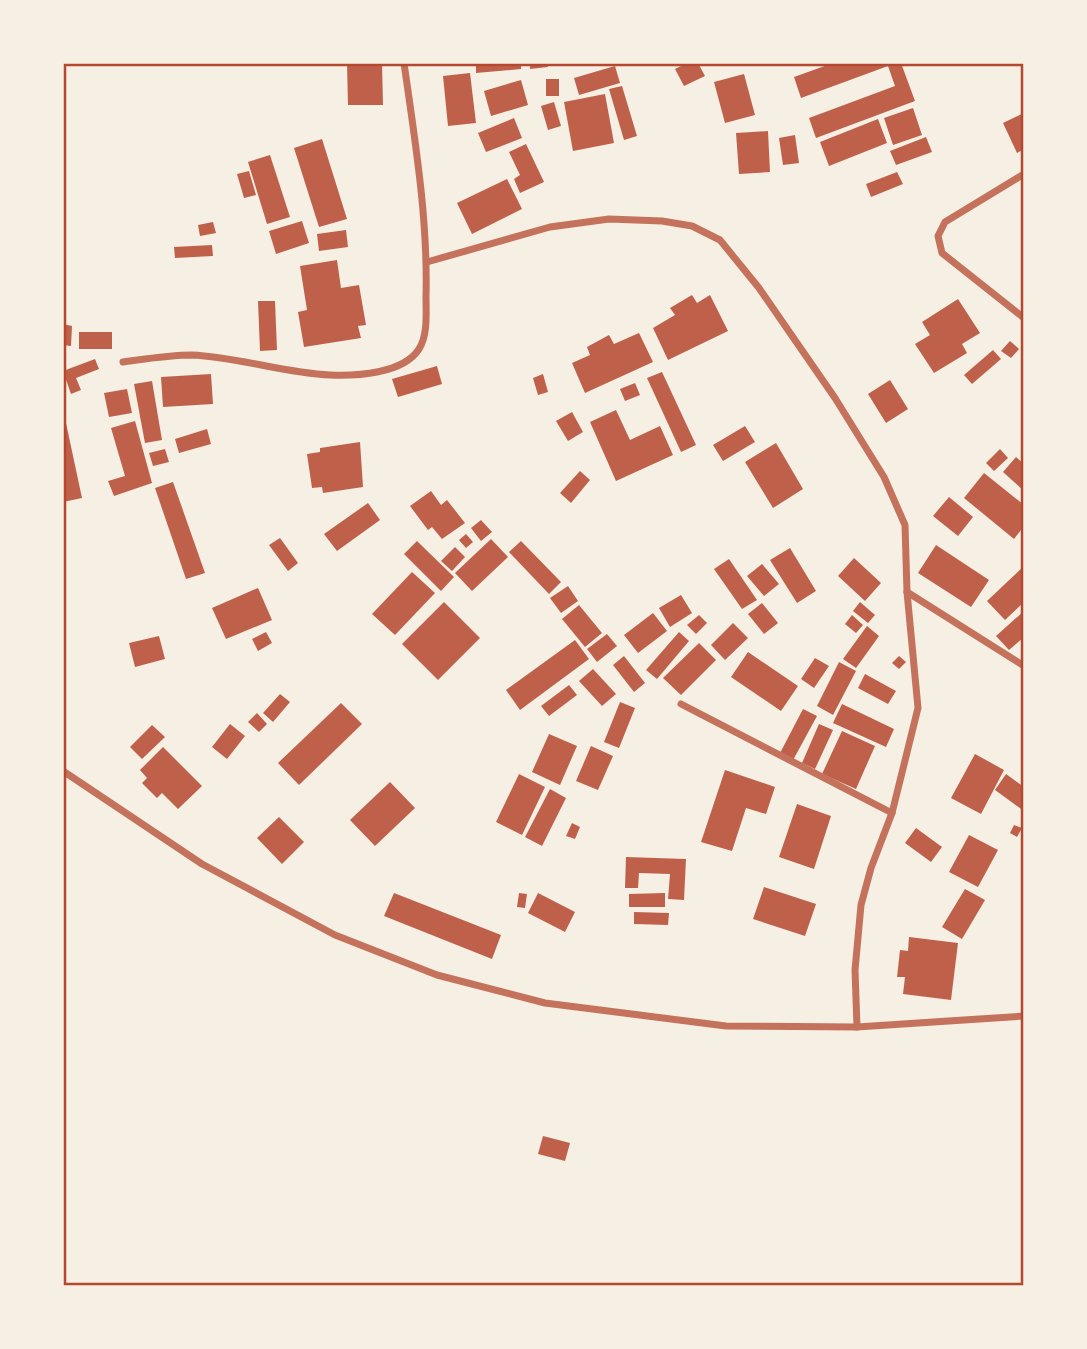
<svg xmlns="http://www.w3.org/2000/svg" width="1087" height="1349" font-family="Lora,serif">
  <rect width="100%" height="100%" fill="#f6efe4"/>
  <g fill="#bf614a">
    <polygon points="347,63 382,63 383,105 348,105"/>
    <polygon points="476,63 521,63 521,69 476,73"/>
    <polygon points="530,63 547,63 548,67 530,69"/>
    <polygon points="682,63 698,63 705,76 684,86 675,69 683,65"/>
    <polygon points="833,63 901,63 915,101 816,138 809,118 895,86 888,66 801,98 794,77"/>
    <polygon points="615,66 620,83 579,95 574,78"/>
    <polygon points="470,73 476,123 448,126 443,76"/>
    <polygon points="744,74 755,115 725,123 714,82"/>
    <rect x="546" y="79" width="13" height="17"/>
    <polygon points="521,80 528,105 491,116 484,91"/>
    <polygon points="622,86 637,136 624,140 609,89"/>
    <polygon points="605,94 614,143 573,151 564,102"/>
    <polygon points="554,102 561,126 548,130 541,106"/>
    <polygon points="913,108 922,135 893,145 884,118"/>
    <polygon points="1024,113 1024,149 1017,153 1003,123"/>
    <polygon points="514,118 522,138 486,152 478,133"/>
    <polygon points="878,119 887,143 829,166 820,142"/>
    <polygon points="768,131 770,172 739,174 736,133"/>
    <polygon points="795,135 799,163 783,165 779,138"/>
    <polygon points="926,137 932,152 896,165 890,151"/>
    <polygon points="322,139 347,219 319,227 294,148"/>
    <polygon points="526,144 544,182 520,193 514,179 520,175 509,152"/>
    <polygon points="270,155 290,217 267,224 248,162"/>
    <polygon points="249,171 256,195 244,198 237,174"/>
    <polygon points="897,172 903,184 871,197 866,184"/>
    <polygon points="507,179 522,209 472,234 457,203"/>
    <polygon points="302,221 309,243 276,254 269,231"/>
    <polygon points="213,222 216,233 200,236 198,225"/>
    <polygon points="346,230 348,247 319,251 317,234"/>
    <polygon points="212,245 213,256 175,258 174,247"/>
    <polygon points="337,260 341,288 359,285 366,325 358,326 361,338 304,347 298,312 307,310 300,266"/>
    <polygon points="692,295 697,303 710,295 728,331 668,360 653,328 675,315 670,308"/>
    <polygon points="958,299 980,333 962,344 967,353 934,373 915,344 930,335 922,322"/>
    <polygon points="258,301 275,301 277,350 260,351"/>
    <polygon points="63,324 72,326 71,346 63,345"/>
    <rect x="79" y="332" width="33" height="17"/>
    <polygon points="639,333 653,362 585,393 572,363 590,355 587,347 609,335 614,344"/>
    <polygon points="1010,341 1019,349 1011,358 1001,351"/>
    <polygon points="993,350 1001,359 972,384 964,375"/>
    <polygon points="95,359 99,369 76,378 81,390 71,394 63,371"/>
    <polygon points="437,366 442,384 398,397 392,379"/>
    <polygon points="662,372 696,445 681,452 647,378"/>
    <polygon points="211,374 213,404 163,407 161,377"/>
    <polygon points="543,374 548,392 538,395 533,378"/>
    <polygon points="890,380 908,409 886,423 868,394"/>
    <polygon points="152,381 162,440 145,443 134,384"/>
    <polygon points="635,383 640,395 625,401 620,389"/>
    <polygon points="127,389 132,413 109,417 104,393"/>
    <polygon points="616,410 630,440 660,426 673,455 616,481 590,422"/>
    <polygon points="572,412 583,432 568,441 556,421"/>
    <polygon points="135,421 152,483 114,496 108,481 125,476 111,428"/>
    <polygon points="66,423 82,498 63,502 63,424"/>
    <polygon points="745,426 755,442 723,461 713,445"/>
    <polygon points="207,429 211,444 179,453 175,439"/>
    <polygon points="360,442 363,487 323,493 322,487 312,488 307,454 320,452 320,448"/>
    <polygon points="776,443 803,489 773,508 745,462"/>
    <polygon points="165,449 169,462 153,466 149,453"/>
    <polygon points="1000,449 1008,458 994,471 986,463"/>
    <polygon points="1016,457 1024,464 1024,491 1003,472"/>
    <polygon points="580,471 590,480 571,503 560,493"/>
    <polygon points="984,473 1024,505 1024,526 1014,539 964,498"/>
    <polygon points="173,482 205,573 186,579 155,488"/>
    <polygon points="431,491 441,505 447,500 465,523 442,539 432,527 428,530 410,506"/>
    <polygon points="949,497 973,517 958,536 933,516"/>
    <polygon points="368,503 380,520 337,551 324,534"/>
    <polygon points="481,520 492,532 481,541 471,528"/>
    <polygon points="466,534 473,542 466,548 459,540"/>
    <polygon points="280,538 298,563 288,571 269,545"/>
    <polygon points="491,539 508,557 472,591 455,573"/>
    <polygon points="417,541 454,577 441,591 404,554"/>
    <polygon points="521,541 561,582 549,594 509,552"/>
    <polygon points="936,545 989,580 971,607 918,573"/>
    <polygon points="455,547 465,557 452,571 441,561"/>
    <polygon points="790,548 816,591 797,603 770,560"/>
    <polygon points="854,558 881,583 865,601 838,576"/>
    <polygon points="729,559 757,600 742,609 714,569"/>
    <polygon points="762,564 779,584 764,596 747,576"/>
    <polygon points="1024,566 1024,602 1005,620 987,601"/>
    <polygon points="412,572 435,593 395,635 372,614"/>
    <polygon points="568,586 578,601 561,613 550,598"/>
    <polygon points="258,588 272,620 226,639 212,608"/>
    <polygon points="681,595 692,613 670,627 659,608"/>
    <polygon points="444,602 480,638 438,680 402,644"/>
    <polygon points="860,602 875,615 868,623 853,611"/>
    <polygon points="762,603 778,623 764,634 748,614"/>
    <polygon points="579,605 602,633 585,647 562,619"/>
    <polygon points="1024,611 1024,637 1009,650 996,636"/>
    <polygon points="653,613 667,631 638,653 624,635"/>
    <polygon points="699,615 707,623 696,634 687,625"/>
    <polygon points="852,615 863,625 856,633 845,624"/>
    <polygon points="733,623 748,638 725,660 711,645"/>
    <polygon points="867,626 879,636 856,668 843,659"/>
    <polygon points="266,632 272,643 258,651 252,639"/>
    <polygon points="679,632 689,641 657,679 646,670"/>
    <polygon points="607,634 617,646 597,662 587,649"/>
    <polygon points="159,636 165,659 135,667 129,643"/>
    <polygon points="575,640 589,659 520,710 506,690"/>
    <polygon points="699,643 716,660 681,695 663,678"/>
    <polygon points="748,652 798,686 781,711 731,677"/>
    <polygon points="624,656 645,683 634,692 613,665"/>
    <polygon points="899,656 906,662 899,669 892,663"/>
    <polygon points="815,658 829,666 814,688 801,679"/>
    <polygon points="839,662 856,671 833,715 817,706"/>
    <polygon points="593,669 616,694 602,706 579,681"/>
    <polygon points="865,674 896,691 888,704 858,688"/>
    <polygon points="569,685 577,695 549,716 541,706"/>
    <polygon points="280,694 290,702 273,722 263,713"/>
    <polygon points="620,702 635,708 619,748 604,742"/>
    <polygon points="341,703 362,724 299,785 278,763"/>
    <polygon points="842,704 894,729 886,747 833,723"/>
    <polygon points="803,709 817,716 792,762 779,755"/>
    <polygon points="257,713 267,724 259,732 248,722"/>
    <polygon points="230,724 245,736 227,759 212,747"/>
    <polygon points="819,724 833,730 815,769 802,763"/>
    <polygon points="152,725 165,737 142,759 130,747"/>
    <polygon points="842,731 875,746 856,789 822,774"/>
    <polygon points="549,734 577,746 560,785 532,772"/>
    <polygon points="591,746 613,756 598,790 576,781"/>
    <polygon points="163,747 202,786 178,809 162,793 157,798 142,783 147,778 140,770"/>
    <polygon points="975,754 1004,770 981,814 951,798"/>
    <polygon points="725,770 775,787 766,814 746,808 732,851 701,842"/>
    <polygon points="519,774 545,787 522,835 496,822"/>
    <polygon points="1006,774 1024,787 1024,811 995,790"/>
    <polygon points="390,782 415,808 375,846 350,820"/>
    <polygon points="550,789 566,798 542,846 525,837"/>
    <polygon points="797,804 831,816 814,869 779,857"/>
    <polygon points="279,817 304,842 282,864 257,838"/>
    <polygon points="572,823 580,827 575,839 566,836"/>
    <polygon points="1014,825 1022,828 1017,837 1010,833"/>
    <polygon points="916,828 942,847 931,862 905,843"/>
    <polygon points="969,835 998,850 978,887 949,872"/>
    <polygon points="626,857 686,859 684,900 668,899 670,874 639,873 638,888 625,888"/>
    <polygon points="764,887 816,904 805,936 753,919"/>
    <polygon points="965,889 985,900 962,939 942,927"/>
    <polygon points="394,893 501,935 492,959 384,916"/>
    <polygon points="519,893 527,894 525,908 517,907"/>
    <polygon points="538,893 575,912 565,932 528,913"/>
    <polygon points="665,893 665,907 629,907 629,894"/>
    <polygon points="634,912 669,913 668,925 634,924"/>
    <polygon points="909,937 958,943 951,1000 903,994 905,977 897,977 900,950 908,951"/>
    <polygon points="543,1136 570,1143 565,1161 538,1154"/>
  </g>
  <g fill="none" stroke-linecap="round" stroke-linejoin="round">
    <g stroke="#c5725c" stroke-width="7">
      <polyline points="1024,174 945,222 938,236 942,253 1024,318"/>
      <polyline points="427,262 550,227 609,219 662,221 692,226 720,240 759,288 835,398 884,477 905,525 907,592 918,708 892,813 871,868 861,905 855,970 857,1027"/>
      <path d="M123,362C145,359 169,355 192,355C238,357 284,373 330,375C356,376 403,374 419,349C428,335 426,313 426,297C428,218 415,141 404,63"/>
      <polyline points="907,592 1024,666"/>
      <polyline points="681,704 892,813"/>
      <polyline points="63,771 202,864 335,935 437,975 545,1003 726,1026 857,1027 1024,1016"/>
    </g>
  </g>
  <rect width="1087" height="1349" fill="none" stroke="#f6efe4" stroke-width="130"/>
  <rect x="65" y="65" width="957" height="1219" fill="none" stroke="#b5482f" stroke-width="2.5"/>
</svg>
